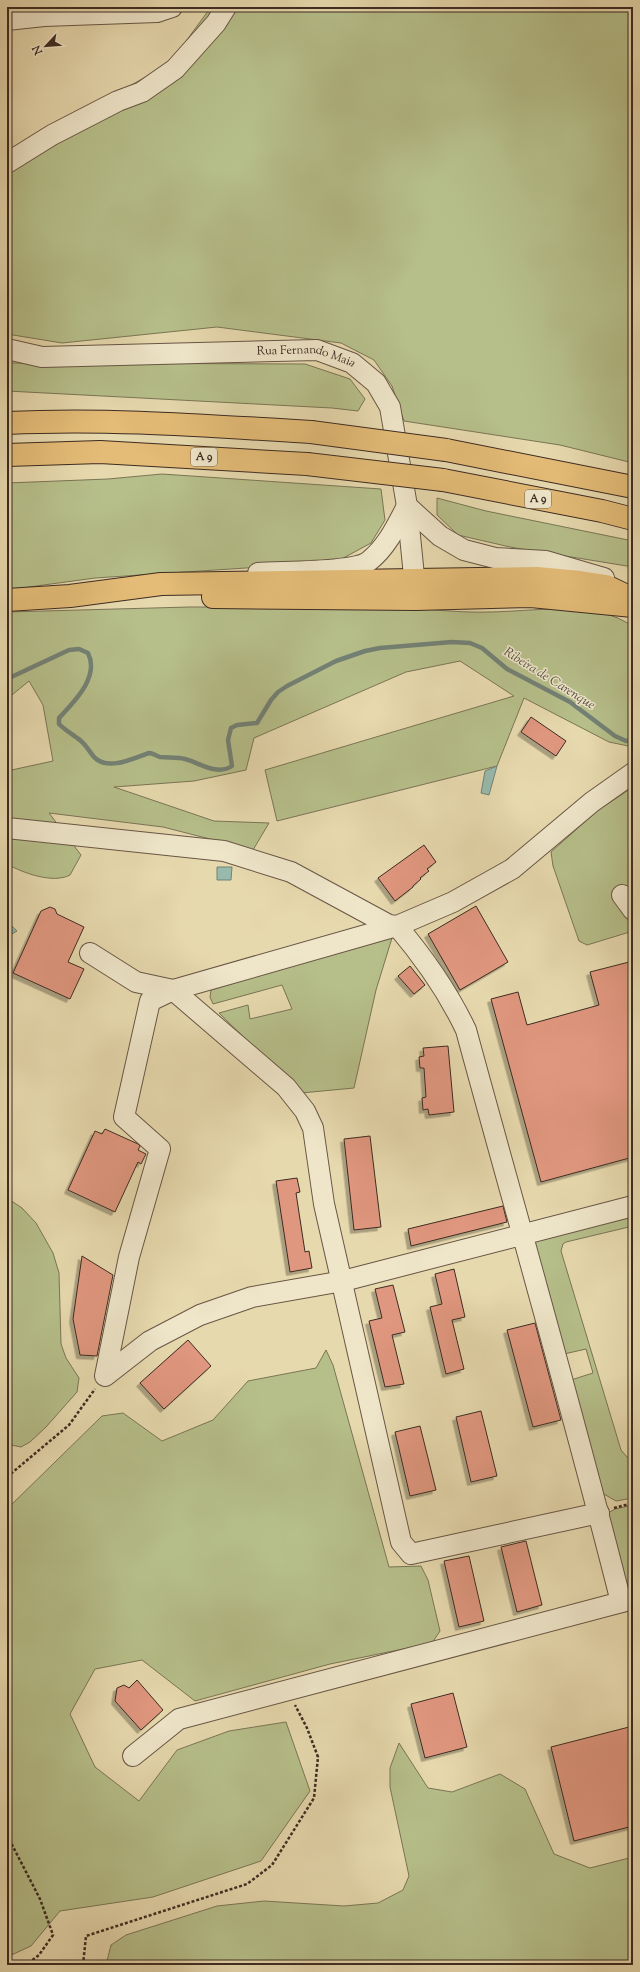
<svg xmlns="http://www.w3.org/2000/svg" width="640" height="1972" font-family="'Sorts Mill Goudy',serif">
  <defs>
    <filter id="shadow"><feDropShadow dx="-3.5" dy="3.5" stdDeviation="0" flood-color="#0004"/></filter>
  </defs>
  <rect width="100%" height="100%" fill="#e7d9ae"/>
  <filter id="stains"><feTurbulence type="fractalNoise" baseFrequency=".005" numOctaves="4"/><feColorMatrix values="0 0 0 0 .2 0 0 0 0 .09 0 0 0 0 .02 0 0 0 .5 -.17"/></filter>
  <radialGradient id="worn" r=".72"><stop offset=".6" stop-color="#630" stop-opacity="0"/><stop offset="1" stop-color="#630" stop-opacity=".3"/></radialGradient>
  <g fill="#b6bf8a" stroke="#7a7556">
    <polygon points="211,7 633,7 633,463 560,445 404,421 392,386 374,360 341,343 217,327 62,343 7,334 7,156 170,63"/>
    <polygon points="7,363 305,364 350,379 365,399 358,411 332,408 7,391"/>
    <polygon points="162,474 381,489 385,520 371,543 336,562 95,578 7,590 7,483 108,479"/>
    <polygon points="437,498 486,511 633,541 633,567 510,547 458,535 437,515"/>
    <path d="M189,607C261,607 332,607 404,608C432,609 460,613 488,612C530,612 598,599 633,627V747L609,742L524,698L497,766L277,821L265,770L514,696L460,661L406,672L254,738L246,770L194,781L114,787L214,821L269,823L253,850L163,827L49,813L81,855L70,875C53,884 23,873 7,864V771L53,761L43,705L29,681L7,699V612Z"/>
    <polygon points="633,787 633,931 587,945 579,941 553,866 551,852 597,811"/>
    <polygon points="387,937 392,938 376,990 354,1088 301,1093 219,1013 248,1005 250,1019 292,1009 282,985 213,1004 210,997 211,990"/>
    <polygon points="7,1198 22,1208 36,1223 53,1253 59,1273 61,1344 66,1358 79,1378 77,1392 46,1427 30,1442 21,1447 11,1445 7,1436"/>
    <polygon points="633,1212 633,1226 566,1242 563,1244 561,1251 621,1450 627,1457 633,1460 633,1498 616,1501 602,1493 571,1380 593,1373 586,1349 564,1354 535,1245 537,1237"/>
    <polygon points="326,1350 333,1365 389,1567 421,1566 428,1580 440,1631 432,1643 330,1664 195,1701 142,1660 95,1669 70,1714 95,1767 139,1801 177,1750 229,1731 286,1722 310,1791 261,1861 153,1897 60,1911 31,1946 7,1957 7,1509 102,1416 123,1413 162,1441 213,1420 248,1381 316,1368"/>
    <polygon points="633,1505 633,1591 627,1589 608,1513 615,1509"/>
    <polygon points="399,1743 428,1788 452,1792 500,1774 525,1789 554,1854 590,1868 633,1857 633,1965 106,1965 111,1945 126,1935 217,1906 264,1901 344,1906 378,1903 403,1890 409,1876 390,1787 390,1768"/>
  </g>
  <g fill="#97baad" stroke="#738175">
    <polygon points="497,766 489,795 481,793 485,771"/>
    <polygon points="217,867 232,867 231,880 217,880"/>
    <polygon points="7,909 11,925 17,931 7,937"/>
  </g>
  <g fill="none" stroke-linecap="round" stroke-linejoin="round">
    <path stroke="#738175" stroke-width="4.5" d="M7,679L69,650L79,649L88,653C100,677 74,702 59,718V724C66,731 74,735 81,741C87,746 90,753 95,758C109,771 134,758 149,753C153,753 156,756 160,757C168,758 177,757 185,759C200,763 217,776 232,766L228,740L231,728L237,725L257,723L271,700L278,692L287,686L336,661L365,651L380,648L452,642L470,643L482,648L507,669L570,702L615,736L626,741L633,740"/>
  </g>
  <g fill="#e0977f" stroke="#3d2b22" filter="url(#shadow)">
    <polygon points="531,717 566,741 556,756 521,732"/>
    <polygon points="424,845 436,862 427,869 429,871 420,878 421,879 413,886 413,887 395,901 378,878"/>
    <polygon points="476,906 508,962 460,990 428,934"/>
    <polygon points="50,907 55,909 57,914 84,927 68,962 84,969 70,999 13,973 41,911"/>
    <polygon points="633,961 633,1015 629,1016 633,1030 633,1157 541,1182 491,999 518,992 527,1025 599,1005 590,972"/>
    <polygon points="410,966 425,985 414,994 398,976"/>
    <polygon points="448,1046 454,1112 429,1115 428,1109 423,1110 422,1098 426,1097 424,1068 420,1068 419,1057 424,1056 423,1048"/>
    <polygon points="105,1129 138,1144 140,1146 138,1150 146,1154 141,1164 138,1162 115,1212 68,1190 95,1131 102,1134"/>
    <polygon points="370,1136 381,1227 354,1230 344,1139"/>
    <polygon points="297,1178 300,1192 296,1193 305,1252 309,1251 312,1268 290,1272 276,1181"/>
    <polygon points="503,1206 507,1222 411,1246 408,1229"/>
    <polygon points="82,1256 113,1275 97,1356 80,1355 73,1319"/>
    <polygon points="454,1269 465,1317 452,1320 464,1369 446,1374 430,1307 442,1304 435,1274"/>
    <polygon points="393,1285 405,1332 392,1335 404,1384 385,1387 369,1321 382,1318 375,1289"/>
    <polygon points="535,1323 561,1420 533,1427 507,1330"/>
    <polygon points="188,1340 211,1366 164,1409 140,1383"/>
    <polygon points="481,1411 497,1476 471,1482 456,1417"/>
    <polygon points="420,1426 436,1490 410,1496 395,1432"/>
    <polygon points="526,1541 542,1605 517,1612 501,1547"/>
    <polygon points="469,1556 484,1621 459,1627 444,1561"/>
    <polygon points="137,1680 163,1710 141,1730 115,1701 117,1688 124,1685 129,1688"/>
    <polygon points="453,1693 467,1747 425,1758 411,1704"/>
    <polygon points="633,1726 633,1826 574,1841 551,1747"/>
  </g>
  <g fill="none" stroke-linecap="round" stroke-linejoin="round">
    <g stroke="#685645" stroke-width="22">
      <g id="minor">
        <polyline points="7,20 44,16 157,12 172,7"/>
        <polyline points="7,163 52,135 118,101 142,92 175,69 216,23 226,7"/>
        <path id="s1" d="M7,349L42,357L317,350L352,363L376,383L390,407L407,506L416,596"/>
        <polyline points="407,506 440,536 464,550 495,558 546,561 604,578"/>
        <path d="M258,573C281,571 354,573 369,561C387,547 397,525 407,506"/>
        <polyline points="7,828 224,851 291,872 389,925 397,926 453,902 512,869 592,802 633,773"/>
        <polyline points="622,895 633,910"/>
        <polyline points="90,953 136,982 173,990 286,1087 305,1111 313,1128 324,1204 401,1542 411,1554 599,1513"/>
        <path d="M621,1602C573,1411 518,1221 466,1030C448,992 425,959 397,926L173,990L150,1001L124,1117L160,1149L129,1257L105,1376L150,1341L200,1315L252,1297L343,1281L633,1206"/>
        <polyline points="133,1756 179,1719 633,1599"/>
      </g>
    </g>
    <g stroke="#3d2b22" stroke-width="24">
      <g id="major">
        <polyline points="213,597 416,599 531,596 633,606"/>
        <polyline points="7,600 70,596 161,584 537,578 580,582 606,586 633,599"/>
      </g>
    </g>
    <g stroke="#3d2b22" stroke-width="24">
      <g id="highway">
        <path d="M7,423C108,418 210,426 311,432"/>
        <polyline points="446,450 633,487"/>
        <polyline points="7,455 100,452 307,464"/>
        <polyline points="443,480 602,511 633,519"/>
      </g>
    </g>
    <g stroke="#3d2b22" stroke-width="2.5" stroke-dasharray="3 2" stroke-linecap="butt">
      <polyline points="7,1477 69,1425 95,1389"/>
      <polyline points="614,1508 633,1503"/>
      <polyline points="7,1835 40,1899 53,1935 39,1955 26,1965"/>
      <polyline points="83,1965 86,1936 247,1884 272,1865 314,1798 318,1757 307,1728 295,1705"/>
    </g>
    <use href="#minor" stroke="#efe6ca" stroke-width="20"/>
    <use href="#major" stroke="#e4bc77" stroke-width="22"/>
    <use href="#highway" stroke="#e4bc77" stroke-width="22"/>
    <g stroke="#3d2b22" stroke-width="24" stroke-linecap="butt">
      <g id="highway-bridge">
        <polyline points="311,432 446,450"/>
        <polyline points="307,464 443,480"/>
      </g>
    </g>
    <use href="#highway-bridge" stroke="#e4bc77" stroke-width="22"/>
  </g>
  <g text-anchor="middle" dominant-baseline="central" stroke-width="3" stroke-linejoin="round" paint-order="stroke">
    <g fill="#efe6ca" stroke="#726354" stroke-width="1">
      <rect x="191" y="448" width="26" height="18" rx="3"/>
      <rect x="525" y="490" width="26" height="18" rx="3"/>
    </g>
    <g font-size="11" font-weight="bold" fill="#3d2b22">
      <text x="204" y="457">A 9</text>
      <text x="538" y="499">A 9</text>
    </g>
    <g font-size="12" fill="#3d2b22" stroke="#efe6ca">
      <text stroke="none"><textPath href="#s1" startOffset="301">Rua Fernando Maia</textPath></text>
    </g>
    <g font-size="13" font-style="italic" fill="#544f45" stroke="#efe6ca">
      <text transform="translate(549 679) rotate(32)">Ribeira de Carenque</text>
    </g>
  </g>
  <rect width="640" height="1972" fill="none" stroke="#e7d9ae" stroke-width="24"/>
  <rect x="8" y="8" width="624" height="1956" fill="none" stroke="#3d2b22" stroke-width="2"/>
  <rect x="12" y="12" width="616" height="1948" fill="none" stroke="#3d2b22"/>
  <g transform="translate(46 46) rotate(244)" stroke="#efe6ca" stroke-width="3" paint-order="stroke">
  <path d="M0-3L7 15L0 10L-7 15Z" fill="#3d2b22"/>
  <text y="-6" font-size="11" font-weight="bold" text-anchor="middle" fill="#3d2b22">N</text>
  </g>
  <rect width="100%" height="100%" filter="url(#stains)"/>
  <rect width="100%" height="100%" fill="url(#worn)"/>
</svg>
